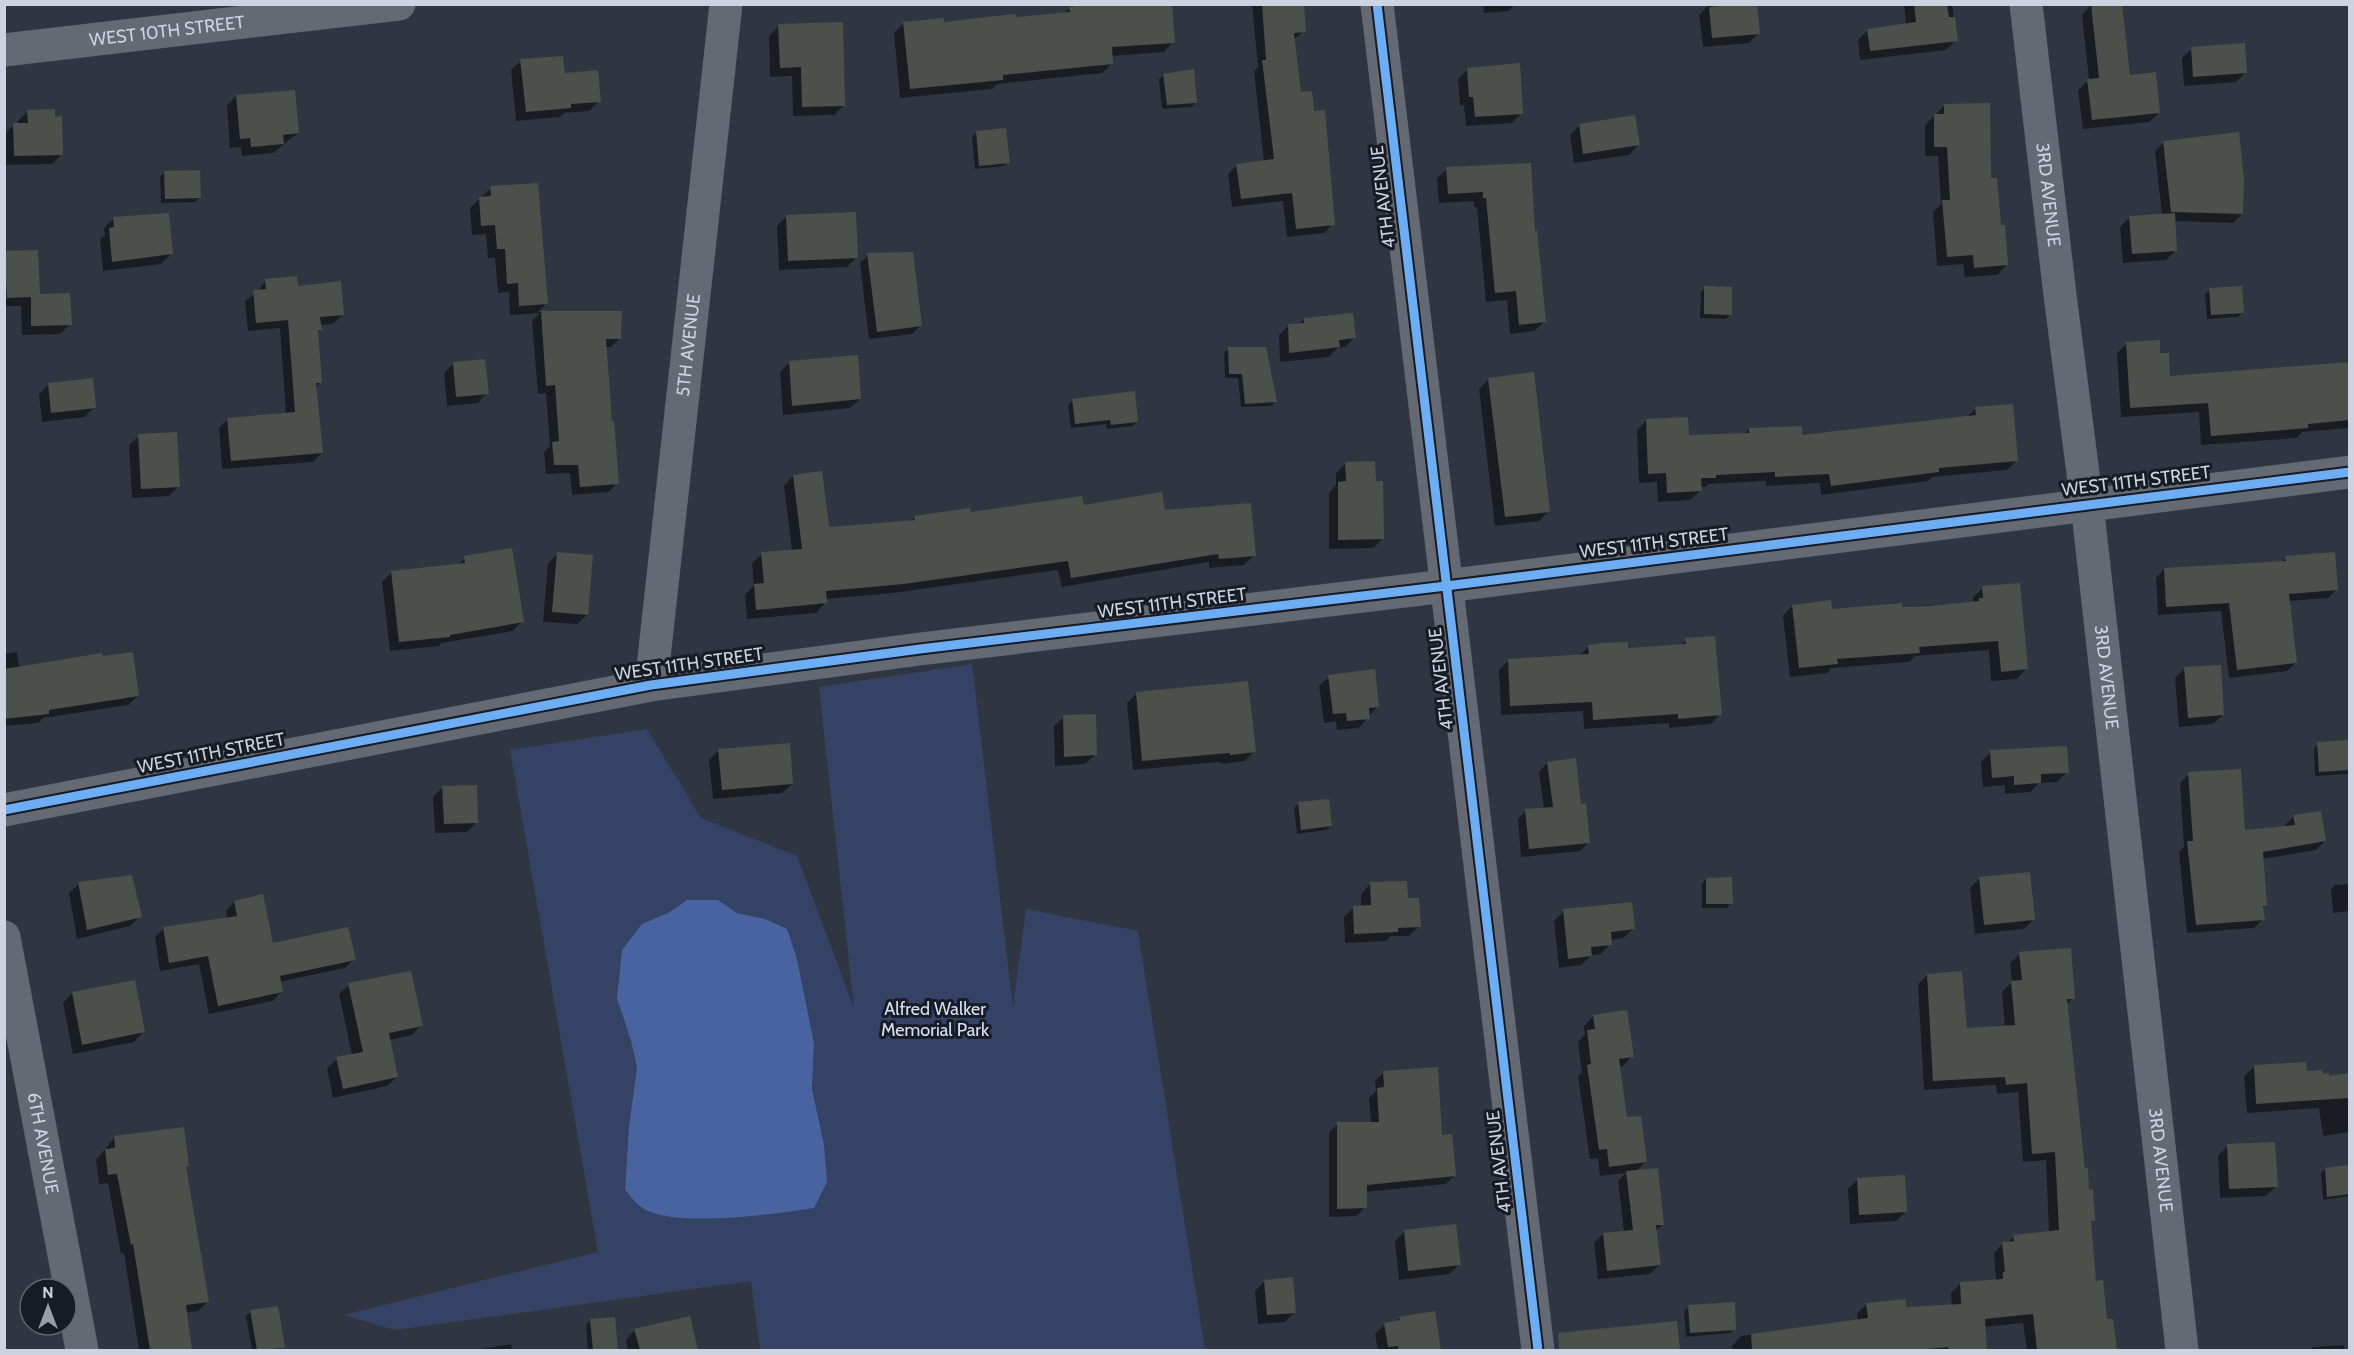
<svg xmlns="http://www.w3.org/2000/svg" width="2354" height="1355" font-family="Cabin,sans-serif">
  <rect width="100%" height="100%" fill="#303641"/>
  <path fill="#334265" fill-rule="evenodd" d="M972,664L1013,1007L1026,909L1138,931L1205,1350H760L751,1281L395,1330L344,1315L598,1252L510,750L647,729L701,818L797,856L854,1008L819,687ZM687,900H718L737,913L765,919L797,959L814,1043L812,1089L824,1144L625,1190L629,1126L637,1067L631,1041L642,924L668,913Z"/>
  <path fill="#4863a0" d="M687,900H718L737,913L765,919L787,929L797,959L814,1043L812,1089L824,1144L827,1182L814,1208C776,1214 671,1229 641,1207C635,1203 630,1195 625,1190L629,1126L637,1067L631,1041L617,998L622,950L642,924L668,913Z"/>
  <g fill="#0007">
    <polygon points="1252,4 1301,4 1304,31 1293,40 1299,94 1333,224 1324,233 1287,237 1283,201 1232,207 1228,174 1237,165 1264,162 1254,71 1258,67"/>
    <polygon points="1483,4 1522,4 1514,5 1509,11 1484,13"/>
    <polygon points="1756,4 1759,33 1749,43 1703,47 1699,15 1709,5"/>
    <polygon points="1904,4 1952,4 1956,40 1946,50 1860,60 1858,40 1868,30 1906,25"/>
    <polygon points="2091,5 2129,76 2159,113 2149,122 2083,129 2078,90 2089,80 2082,15"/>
    <polygon points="1070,8 1173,42 1164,52 1111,56 1112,63 1102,73 997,84 992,89 900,98 894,33 903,24 943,23 1064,14"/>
    <polygon points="779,26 844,105 834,115 793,116 792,76 770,77 769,36"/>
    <polygon points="2192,49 2246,72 2236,82 2184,86 2182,58"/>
    <polygon points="521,61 563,74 599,101 589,111 564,113 560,117 516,121 511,70"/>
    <polygon points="1468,69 1522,113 1512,123 1466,126 1464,105 1460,106 1458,79"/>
    <polygon points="1163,75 1196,103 1191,107 1162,109 1159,80"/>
    <polygon points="236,96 298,133 273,153 242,156 241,147 230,148 227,106"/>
    <polygon points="1945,105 1990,180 2007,265 1997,275 1965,277 1963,264 1937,266 1933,212 1941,204 1938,156 1925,156 1925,125"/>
    <polygon points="28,111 61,155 52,164 5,165 4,134 14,125 18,124 18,121"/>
    <polygon points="1579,126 1638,145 1629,155 1574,163 1570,135"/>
    <polygon points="976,133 1008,162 1003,166 975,169 972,137"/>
    <polygon points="2164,142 2242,214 2233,223 2174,221 2175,251 2166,260 2123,263 2120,227 2130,217 2162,215 2155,151"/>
    <polygon points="1530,164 1534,232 1544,322 1534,331 1510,334 1507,300 1486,302 1477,207 1474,207 1474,201 1439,203 1437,178 1447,169"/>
    <polygon points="165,172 199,198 195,202 161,203 160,177"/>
    <polygon points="491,188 546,304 538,312 620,312 620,338 611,347 605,347 617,483 609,492 572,495 570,473 546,474 544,452 550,446 546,393 538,394 532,321 540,313 510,315 509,292 498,293 495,258 488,258 486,234 472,235 470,208"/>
    <polygon points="787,216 857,257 847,267 779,270 777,226"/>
    <polygon points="114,218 171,254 161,264 103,271 100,239 105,235 104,228"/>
    <polygon points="4,252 39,296 70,324 60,334 22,335 21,306 4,306"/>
    <polygon points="868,255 920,326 912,334 869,339 860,263"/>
    <polygon points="266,280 297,287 342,315 333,324 320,325 320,329 317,333 321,382 315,387 322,453 313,462 222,469 219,428 228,419 286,414 280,328 248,331 245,301 257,292"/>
    <polygon points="1705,288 1731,314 1726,319 1700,318 1701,292"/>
    <polygon points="2210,290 2242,313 2238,317 2207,319 2205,294"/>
    <polygon points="1304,319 1354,338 1345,347 1337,348 1329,357 1280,362 1279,335 1288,326 1299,325"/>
    <polygon points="2127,344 2159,355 2169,378 2335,364 2350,361 2350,428 2302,432 2297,438 2201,445 2199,412 2121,417 2117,353"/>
    <polygon points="1229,349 1275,402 1271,406 1241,407 1238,378 1225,378 1224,353"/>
    <polygon points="790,362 860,399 850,408 783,415 780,372"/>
    <polygon points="453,364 487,393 478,403 447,406 444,373"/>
    <polygon points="1489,379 1549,511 1539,521 1495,526 1479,389"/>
    <polygon points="49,384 94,407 85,417 42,422 39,394"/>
    <polygon points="1073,400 1137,422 1132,426 1107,429 1106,424 1071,428 1068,405"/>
    <polygon points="1976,408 2016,461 2007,470 1932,477 1928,481 1821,495 1820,483 1766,486 1766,481 1708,484 1705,487 1700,487 1700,491 1690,500 1658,502 1657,482 1639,483 1637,430 1647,420 1687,437 1744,434 1749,429 1801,437 1966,418"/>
    <polygon points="139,436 179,486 169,496 132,498 129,445"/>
    <polygon points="1346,463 1383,538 1373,548 1329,549 1329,493 1336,485 1336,473"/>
    <polygon points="793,476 827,529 911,521 915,517 969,514 1164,512 1254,555 1244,565 1209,568 1209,562 1062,587 1058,570 893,593 825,599 825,603 816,613 747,619 745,595 754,585 752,563 762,554 792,551 784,486"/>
    <polygon points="558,554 587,615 577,624 543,622 548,563"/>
    <polygon points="465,558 522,621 513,631 441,643 439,646 390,651 382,582 392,572 457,566"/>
    <polygon points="2286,558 2337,589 2328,598 2288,601 2296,663 2287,671 2229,678 2221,611 2158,615 2156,578 2164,569 2281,563"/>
    <polygon points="1983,588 2026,669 2017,679 1991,681 1989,650 1915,656 1909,662 1831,668 1827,673 1790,677 1783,616 1792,606 1830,611 1974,603 1973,597"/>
    <polygon points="1686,640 1720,714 1711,724 1669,728 1669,723 1584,729 1583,711 1501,715 1499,670 1509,660 1579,656 1589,646 1627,650 1680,646"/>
    <polygon points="17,652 19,668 138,696 128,705 43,718 38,723 4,726 4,654"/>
    <polygon points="2185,668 2223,715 2213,724 2179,727 2175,678"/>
    <polygon points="1329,677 1378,706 1359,728 1337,730 1336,721 1324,723 1319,686"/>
    <polygon points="1136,694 1254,751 1245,761 1221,764 1220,762 1207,763 1133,770 1127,703"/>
    <polygon points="1064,717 1095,755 1085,764 1055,766 1054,726"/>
    <polygon points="2349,742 2350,772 2347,774 2315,776 2314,748 2318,744"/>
    <polygon points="719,750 792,784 782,793 713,799 709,760"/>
    <polygon points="1991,752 2067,772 2057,782 2039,783 2030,792 2005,794 2005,785 1983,787 1981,762"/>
    <polygon points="1547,763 1580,806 1588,843 1580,851 1521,857 1518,819 1526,811 1544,809 1539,772"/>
    <polygon points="2189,774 2244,831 2285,828 2285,825 2294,816 2325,841 2316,850 2262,859 2265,906 2262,909 2263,919 2254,928 2187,933 2179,852 2184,847 2180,783"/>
    <polygon points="443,787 477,822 467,832 435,833 433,797"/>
    <polygon points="1299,803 1331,826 1326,830 1297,834 1294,808"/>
    <polygon points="1980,878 2033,920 2024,929 1975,934 1970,888"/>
    <polygon points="1706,879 1731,903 1727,908 1702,908 1702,884"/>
    <polygon points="79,884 140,916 130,926 77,939 69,893"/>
    <polygon points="1370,884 1406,900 1419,926 1409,936 1391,936 1386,941 1345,943 1344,917 1354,907 1361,907 1361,894"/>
    <polygon points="2350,884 2350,911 2333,913 2331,890 2335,885"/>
    <polygon points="234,902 272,945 354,959 345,968 279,982 281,992 273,1001 209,1014 199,964 160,971 155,937 164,928 227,919 226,911"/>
    <polygon points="1564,911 1633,929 1623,938 1610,940 1610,944 1601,954 1592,955 1581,965 1559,968 1554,921"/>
    <polygon points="2020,954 2073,998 2066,1005 2088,1192 2093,1220 2090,1224 2094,1283 2105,1321 2112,1320 2115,1350 2027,1350 2023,1323 1984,1327 1986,1350 1732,1350 1732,1346 1741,1336 1858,1320 1857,1313 1867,1304 1905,1308 1952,1306 1951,1293 1960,1284 1996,1281 1994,1253 2003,1243 2007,1243 2014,1236 2049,1233 2046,1160 2023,1162 2018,1092 1997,1094 1996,1085 1924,1090 1918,985 1927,975 1966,1030 2005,1027 2002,992 2012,982 2010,963"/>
    <polygon points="349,985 421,1025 412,1035 389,1040 397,1077 387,1086 333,1098 327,1068 337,1059 352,1055 339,994"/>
    <polygon points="72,993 143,1032 134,1042 73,1054 63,1003"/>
    <polygon points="1593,1016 1632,1056 1623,1066 1619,1067 1626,1119 1645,1162 1636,1171 1663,1224 1656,1231 1659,1265 1650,1274 1598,1279 1594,1243 1603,1234 1624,1232 1618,1181 1626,1173 1600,1176 1598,1158 1590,1159 1578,1076 1582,1072 1578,1042 1585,1034 1584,1026"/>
    <polygon points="2254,1067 2306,1073 2328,1077 2350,1075 2350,1132 2323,1136 2319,1108 2247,1113 2244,1076"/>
    <polygon points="1384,1072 1441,1136 1455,1175 1446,1184 1365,1192 1365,1207 1357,1216 1329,1217 1329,1132 1338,1124 1371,1123 1369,1098 1376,1091 1375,1081"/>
    <polygon points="115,1137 187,1165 185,1167 208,1301 198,1311 185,1313 191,1350 139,1350 124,1253 121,1254 108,1183 99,1184 96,1160"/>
    <polygon points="2228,1146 2276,1186 2266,1196 2220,1198 2218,1155"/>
    <polygon points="2350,1167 2350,1196 2323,1200 2321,1173 2325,1169"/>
    <polygon points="1858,1179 1906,1212 1896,1221 1850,1224 1848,1189"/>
    <polygon points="1405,1231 1459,1265 1449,1274 1399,1280 1395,1241"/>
    <polygon points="1265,1281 1295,1312 1285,1322 1258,1324 1255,1291"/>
    <polygon points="1689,1307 1735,1329 1730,1333 1686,1337 1684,1311"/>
    <polygon points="251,1312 283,1347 280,1350 252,1350 246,1316"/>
    <polygon points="1433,1313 1439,1350 1378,1350 1375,1334 1385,1324 1396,1322 1400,1318"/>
    <polygon points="689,1317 696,1350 628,1350 626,1340 635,1330"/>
    <polygon points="591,1320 616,1350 588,1350 586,1325"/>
    <polygon points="1676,1323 1679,1350 1594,1350 1593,1340"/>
    <polygon points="511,1344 512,1350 479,1350 481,1349"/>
    <polygon points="2344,1345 2344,1350 2310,1350 2313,1347"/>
  </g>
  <g fill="#4b504a">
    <polygon points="1090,4 1172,4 1175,43 1112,47 1113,64 1003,75 1003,80 910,89 903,22 944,18 944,22 1015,14 1016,17 1070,12 1069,7"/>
    <polygon points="1262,4 1304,4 1306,32 1294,33 1301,92 1312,91 1314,111 1325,110 1335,225 1296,229 1292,193 1241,199 1236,164 1274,159 1262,60 1266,60"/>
    <polygon points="1737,4 1757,4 1760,34 1712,38 1709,7"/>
    <polygon points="1914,4 1947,4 1949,17 1955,17 1958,41 1870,51 1867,29 1916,22"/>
    <polygon points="2091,4 2122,4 2130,75 2156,72 2160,113 2092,120 2087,79 2099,78"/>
    <polygon points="843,22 845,106 802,107 801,67 780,68 778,24"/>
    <polygon points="2245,43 2247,73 2193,77 2191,47"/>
    <polygon points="563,56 565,73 598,70 601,102 571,104 571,108 526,112 520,59"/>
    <polygon points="1520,63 1523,114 1475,117 1473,97 1469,97 1467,68"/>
    <polygon points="1194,69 1197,103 1167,105 1163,74"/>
    <polygon points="295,90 299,133 283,135 284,144 251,147 250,138 240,139 236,95"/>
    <polygon points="1990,103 1991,178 1997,178 2001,225 2005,225 2008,265 1974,268 1973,255 1947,257 1942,200 1950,200 1947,147 1934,147 1934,114 1944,114 1944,104"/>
    <polygon points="55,109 55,117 62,116 63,155 14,156 13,123 28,123 27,110"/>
    <polygon points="1635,115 1640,145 1583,154 1579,124"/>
    <polygon points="1006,128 1010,163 979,166 976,131"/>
    <polygon points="2239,132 2244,179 2243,214 2171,212 2163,141"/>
    <polygon points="1531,163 1535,231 1537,230 1546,322 1519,325 1516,291 1495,293 1486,198 1483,198 1483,192 1448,194 1446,167"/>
    <polygon points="200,170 201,198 165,199 164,171"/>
    <polygon points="538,183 548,304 519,306 518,283 507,284 505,249 497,249 495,225 481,226 479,197 491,196 490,186"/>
    <polygon points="856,212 858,258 788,261 786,215"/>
    <polygon points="169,213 173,254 112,262 109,228 114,227 113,217"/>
    <polygon points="2175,213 2177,251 2132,254 2129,216"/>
    <polygon points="38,250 40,294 70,293 72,325 31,326 31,297 7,298 4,251"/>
    <polygon points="913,252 922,326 877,332 867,253"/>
    <polygon points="297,276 298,286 341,281 344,315 320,317 322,330 318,330 322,383 316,383 323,453 231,461 227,418 295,412 288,320 256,323 253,290 266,289 265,279"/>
    <polygon points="1704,286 1732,287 1732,315 1704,314"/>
    <polygon points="2242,286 2244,313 2211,315 2209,288"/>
    <polygon points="541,311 622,311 621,339 606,339 612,421 614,421 619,484 580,487 578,465 554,465 552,442 559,441 555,385 546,386"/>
    <polygon points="1353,313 1356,338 1339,340 1340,347 1289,353 1288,324 1304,323 1304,318"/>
    <polygon points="2160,340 2160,353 2169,353 2170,376 2349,362 2349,420 2308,424 2308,428 2211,436 2208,403 2130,408 2126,342"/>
    <polygon points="1228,347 1266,347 1277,402 1245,404 1242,374 1229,374"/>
    <polygon points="858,355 861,399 792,406 789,361"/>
    <polygon points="485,359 489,394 456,397 453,362"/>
    <polygon points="1534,372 1550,512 1505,517 1488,378"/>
    <polygon points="93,378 96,408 51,413 48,383"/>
    <polygon points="1135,391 1138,422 1111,425 1110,420 1075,424 1072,399"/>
    <polygon points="2013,404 2018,461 1939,468 1939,472 1831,486 1829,474 1775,477 1775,472 1716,475 1716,478 1701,478 1702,491 1667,493 1666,473 1648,474 1646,419 1688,417 1689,435 1749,433 1749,428 1802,426 1802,435 1976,415 1975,407"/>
    <polygon points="177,432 180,487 141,489 138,434"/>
    <polygon points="1375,461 1376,481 1383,481 1384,539 1338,540 1338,482 1346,481 1345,462"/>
    <polygon points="822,471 829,527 915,520 914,516 970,508 971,512 1082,496 1084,505 1162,492 1165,510 1251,503 1256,556 1219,559 1218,554 1071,578 1068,561 904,584 826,591 827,603 756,610 754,584 764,583 761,552 802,549 793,475"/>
    <polygon points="512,548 524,622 450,635 450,637 399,642 391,571 465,563 464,556"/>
    <polygon points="557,552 593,555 588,615 552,612"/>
    <polygon points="2335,552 2338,590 2289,594 2297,663 2237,670 2229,603 2166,607 2164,568 2286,561 2285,556"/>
    <polygon points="2020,583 2028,669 2001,672 1998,641 1919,647 1920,653 1837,659 1838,664 1799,668 1792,605 1831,600 1832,609 1902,603 1902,607 1929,606 1979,601 1979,598 1983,598 1982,586"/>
    <polygon points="1715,636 1722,715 1678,719 1678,714 1593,720 1592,702 1510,706 1508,659 1589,654 1588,645 1603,643 1628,642 1628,648 1686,644 1685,638"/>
    <polygon points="133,652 139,696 49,710 49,714 4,719 4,669 102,653 103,656"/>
    <polygon points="2221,665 2224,715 2188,718 2184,667"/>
    <polygon points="1375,669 1379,707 1369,708 1370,719 1347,721 1346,713 1333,714 1328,675"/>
    <polygon points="1248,681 1256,752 1230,755 1230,753 1217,754 1142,761 1136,692"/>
    <polygon points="1096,714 1097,755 1064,757 1063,715"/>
    <polygon points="2349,740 2349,770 2319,772 2317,742"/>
    <polygon points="790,743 793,784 722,790 718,749"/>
    <polygon points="2067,746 2069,773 2041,774 2041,783 2014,785 2014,776 1992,778 1990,750"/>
    <polygon points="1576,758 1581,804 1586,803 1590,843 1529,849 1525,809 1553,807 1547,762"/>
    <polygon points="2241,769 2245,830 2295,825 2293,815 2321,811 2326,841 2263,852 2267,906 2263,906 2265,920 2196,925 2187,841 2193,841 2188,772"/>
    <polygon points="477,785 478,823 444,824 442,786"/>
    <polygon points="1329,799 1332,826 1301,830 1298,802"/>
    <polygon points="2030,872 2035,920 1984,925 1979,877"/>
    <polygon points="132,875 142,917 87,930 78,882"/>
    <polygon points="1732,877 1733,904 1706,904 1706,878"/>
    <polygon points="1407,881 1408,898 1419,898 1421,927 1398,928 1398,932 1354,934 1353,906 1371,905 1370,882"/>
    <polygon points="263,894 273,943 348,927 356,960 280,976 283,992 218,1006 208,956 169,963 163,927 237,916 234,901"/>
    <polygon points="1632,902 1635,929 1611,932 1612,945 1591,947 1592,956 1568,959 1563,909"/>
    <polygon points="2071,948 2075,999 2067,999 2085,1168 2088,1168 2089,1190 2093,1189 2095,1221 2091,1221 2096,1281 2103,1280 2107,1319 2113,1319 2117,1350 2037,1350 2033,1314 1985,1319 1987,1350 1949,1350 1948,1347 1918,1350 1752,1350 1751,1334 1868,1318 1866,1303 1906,1299 1906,1307 1961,1304 1960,1282 2003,1279 2003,1272 2005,1272 2002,1242 2014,1241 2013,1235 2059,1230 2055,1152 2032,1154 2027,1083 2006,1085 2005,1077 1933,1081 1927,974 1962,971 1967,1028 2015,1025 2011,981 2022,980 2019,952"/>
    <polygon points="411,971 423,1026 389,1033 398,1077 343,1089 336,1057 363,1052 348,983"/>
    <polygon points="135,980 145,1032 82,1045 72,992"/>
    <polygon points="1627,1010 1634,1057 1619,1059 1627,1117 1641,1116 1647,1162 1609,1167 1607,1149 1599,1150 1587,1065 1591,1064 1587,1030 1595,1029 1593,1015"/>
    <polygon points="2306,1062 2307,1071 2322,1070 2323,1074 2329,1073 2329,1076 2349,1073 2349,1098 2256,1104 2254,1065"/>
    <polygon points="1438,1067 1442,1135 1452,1134 1456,1176 1367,1185 1367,1208 1337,1209 1337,1122 1379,1122 1377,1088 1384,1087 1383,1071"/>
    <polygon points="184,1127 189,1166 186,1166 209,1302 186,1305 192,1350 150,1350 133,1244 131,1245 117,1174 108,1175 105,1149 115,1148 114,1136"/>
    <polygon points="2275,1142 2278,1187 2229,1189 2227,1144"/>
    <polygon points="2349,1165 2349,1194 2327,1197 2325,1168"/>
    <polygon points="1658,1168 1664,1225 1656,1225 1661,1265 1607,1271 1603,1233 1633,1230 1626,1171"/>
    <polygon points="1905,1175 1907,1212 1859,1215 1857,1178"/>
    <polygon points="1456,1224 1461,1265 1408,1271 1404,1230"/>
    <polygon points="1293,1277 1296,1313 1267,1315 1264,1280"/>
    <polygon points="1735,1302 1736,1330 1690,1333 1688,1305"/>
    <polygon points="278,1306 285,1348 257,1350 250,1310"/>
    <polygon points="1435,1311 1441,1350 1398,1350 1398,1346 1388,1347 1384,1323 1400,1320 1399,1317"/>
    <polygon points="690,1316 698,1350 640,1350 634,1329"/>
    <polygon points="615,1317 618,1350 593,1350 590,1319"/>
    <polygon points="1677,1321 1680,1350 1559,1350 1558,1333"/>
  </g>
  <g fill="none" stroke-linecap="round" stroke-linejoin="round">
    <g stroke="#646973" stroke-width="33">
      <polyline points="1377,4 1538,1350"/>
      <path id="s1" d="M2026,4L2060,295L2087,504L2182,1350"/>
      <path id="s2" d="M4,50L399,4"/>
      <path id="s3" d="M651,685L726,4"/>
      <path id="s4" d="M4,937L82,1350"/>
    </g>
    <polyline stroke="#646973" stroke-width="33" points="4,810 651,685 920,649 1446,586 2350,472"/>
    <g stroke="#171b24" stroke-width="13">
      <g id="cycleway">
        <polyline points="1377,4 1538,1350"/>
        <polyline points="4,810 651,685 920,649 1446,586 2350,472"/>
      </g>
    </g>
    <use href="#cycleway" stroke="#6dadf4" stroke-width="9"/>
  </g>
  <g text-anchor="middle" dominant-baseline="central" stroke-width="6" stroke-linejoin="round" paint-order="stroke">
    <g font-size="18" fill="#cdd3e0" stroke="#171b24">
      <text stroke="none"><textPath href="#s2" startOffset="164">WEST 10TH STREET</textPath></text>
      <text stroke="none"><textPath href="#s1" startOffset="192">3RD AVENUE</textPath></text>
      <text transform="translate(1383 197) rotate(-97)">4TH AVENUE</text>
      <text stroke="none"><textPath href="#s3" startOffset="342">5TH AVENUE</textPath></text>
      <text transform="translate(2136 481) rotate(-7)">WEST 11TH STREET</text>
      <text transform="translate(1654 543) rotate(-7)">WEST 11TH STREET</text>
      <text transform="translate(1172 603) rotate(-7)">WEST 11TH STREET</text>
      <text transform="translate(689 664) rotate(-8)">WEST 11TH STREET</text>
      <text stroke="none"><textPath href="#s1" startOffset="678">3RD AVENUE</textPath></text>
      <text transform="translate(1441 679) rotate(-97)">4TH AVENUE</text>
      <text transform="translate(211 753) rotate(-11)">WEST 11TH STREET</text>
      <text stroke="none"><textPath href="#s4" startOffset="210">6TH AVENUE</textPath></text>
      <text stroke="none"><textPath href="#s1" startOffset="1164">3RD AVENUE</textPath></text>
      <text transform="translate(1499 1162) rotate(-97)">4TH AVENUE</text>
    </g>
    <g font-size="18" fill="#d6e0f3" stroke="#171b24">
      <text x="935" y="1009">Alfred Walker<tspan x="935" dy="21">Memorial Park</tspan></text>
    </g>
  </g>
  <rect width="2354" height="1355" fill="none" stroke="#cdd3e0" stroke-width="12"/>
  <g transform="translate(48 1307)"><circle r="28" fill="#171b24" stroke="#60656f" stroke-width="1.5"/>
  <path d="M0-4.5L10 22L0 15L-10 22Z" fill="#969ca8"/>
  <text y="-9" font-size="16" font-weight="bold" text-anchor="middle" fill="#cdd3e0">N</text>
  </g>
</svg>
